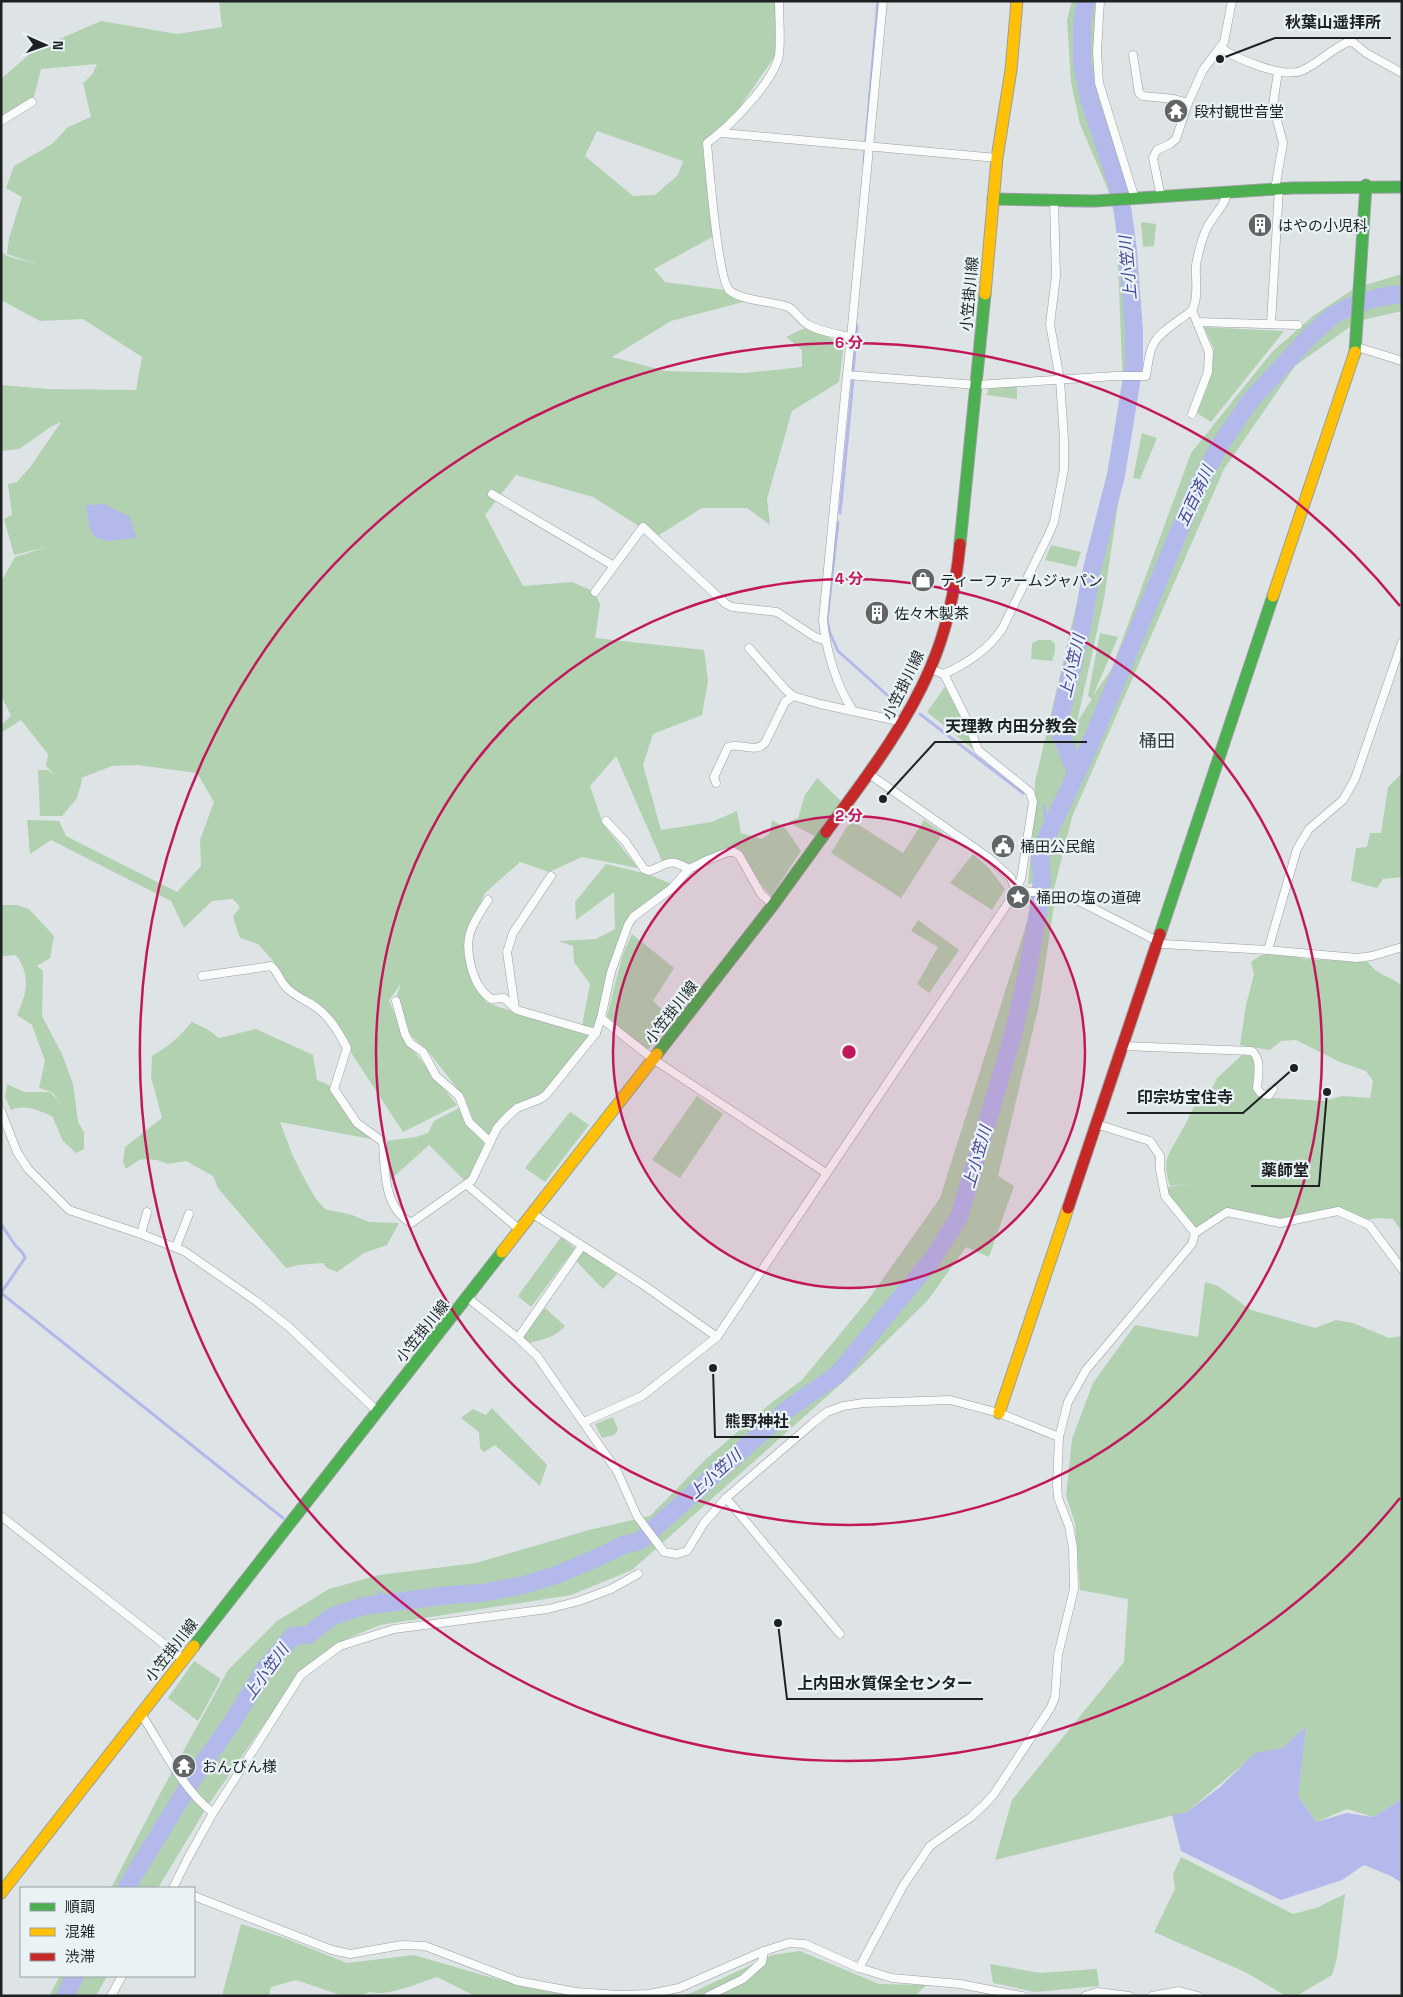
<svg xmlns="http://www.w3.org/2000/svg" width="1403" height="1997" font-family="'Space Grotesk','Noto Sans JP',sans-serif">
  <rect width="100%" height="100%" fill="#dee4e5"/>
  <g fill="#b1d1b1" fill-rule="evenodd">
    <path d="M219,1H775V56L722,133L702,143L714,236L654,269L665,282L732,291L754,299L671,321L612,357L665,371L744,373L802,367V350L786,337L805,328L844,344L839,382L792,411L767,499L770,525L747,508H702L656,537L593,497L516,475L485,515L523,586L572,582L595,592L600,605L595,638L704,650L708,681L702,715L653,734L643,765L661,830L712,822L737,811L741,833L762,839L770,833L772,820L786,829L801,851L771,896L763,887L742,853L731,848L688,864L676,861H662L616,756L590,786L603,824L638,868L582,857L549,872L520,862L485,893L466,934L464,954L474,985L487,1003L589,1036L544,1092L515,1106L488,1135L473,1120L465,1098L427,1050L411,1036L397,995L401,984L389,1000L404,1039L457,1105L403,1132L352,1054L348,1040L334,1019L320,1006L286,983L274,962L258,944L240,938L233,917L240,907L233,899L212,901L184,928L171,901L51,840L30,854L27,820L59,821L66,836L177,892L201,866L200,840L214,802L197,773L137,765L112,766L81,778L82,780L77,798L62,816H40L38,770H48L56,776L46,766L48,754L21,720L1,733V725L11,716L1,695V582L15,557L47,547L14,555L4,519L12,515L8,484L17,482L31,466L61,422L52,426L19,449L1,451V385L48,389L136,390L142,357L83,319L40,321L1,300V252L7,256L39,265L7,254L9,238L22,197L6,188L14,166L52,144L68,127L91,117L83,83L92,75L97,64L41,69L34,97L1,115V79L34,50L101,21L177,34L222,27ZM597,131L683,161L678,175L655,195L633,196L585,156Z"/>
    <polygon points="1072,1 1095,1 1097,62 1128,186 1143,335 1104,599 1077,722 1092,699 1088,696 1100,633 1118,637 1093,696 1112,668 1191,453 1272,352 1313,316 1355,288 1402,274 1402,311 1358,321 1295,366 1224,469 1072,817 1054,889 1035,883 1028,884 1035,809 1035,782 1079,594 1112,474 1123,388 1116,213 1108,190 1080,124 1071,82 1067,20"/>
    <polygon points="1141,222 1156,224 1154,246 1143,247"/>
    <polygon points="1204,327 1284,331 1211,422 1197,413 1208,386 1214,349"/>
    <polygon points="1001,387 1017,387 1017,399 986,395 989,389"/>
    <polygon points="1142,433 1157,438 1140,479 1133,478"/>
    <polygon points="1051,545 1081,552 1076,567 1045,560"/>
    <polygon points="1039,640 1051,640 1055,644 1055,652 1052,661 1031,659 1032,643"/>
    <polygon points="945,687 963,721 973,749 927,712"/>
    <polygon points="1402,773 1402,877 1383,879 1377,888 1351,881 1356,848 1367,847 1370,833 1381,833 1388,787"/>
    <polygon points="817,778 841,801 816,837 788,822 798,818 805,795"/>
    <polygon points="851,820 903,853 924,820 943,833 901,898 831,853"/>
    <polygon points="973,854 989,868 1005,889 992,910 950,883"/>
    <polygon points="606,864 647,874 672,884 628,918 595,1027 582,1026 590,984 574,962 573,946 558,941 596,939 615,929 614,892 576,920 575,902"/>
    <polygon points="1050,897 1055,899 1039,1005 998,1176 1014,1186 989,1257 966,1247 928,1300 861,1366 632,1570 571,1595 380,1625 337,1643 300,1672 207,1807 158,1888 111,1888 162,1790 228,1670 277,1621 329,1589 379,1575 476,1563 589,1530 650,1516 705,1460 771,1403 802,1380 868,1300 940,1198 1027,922 1044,923"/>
    <path d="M1,905H17L29,909L54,936L50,958L37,966L43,971L42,1016L62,1054L73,1084L78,1122L84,1132V1149L76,1153L63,1141L52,1116C37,1110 26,1104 11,1110L5,1097L7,1084L24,1092H50L61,1103L52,1092L39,1088L45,1061L32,1025L17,1015C27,993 31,976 16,955L1,956Z"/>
    <polygon points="918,920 959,950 929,993 917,984 938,947 911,931"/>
    <polygon points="632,934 674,968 653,1001 672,1019 648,1050 618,1027 607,1016 622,957"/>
    <path d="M1277,953L1305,959L1368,962C1379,977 1388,974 1402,986V1232L1393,1219L1377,1218L1361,1221L1333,1208L1279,1220L1258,1214L1227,1212L1198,1231L1163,1188L1188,1184L1170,1186C1161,1158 1169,1155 1181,1132C1188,1120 1193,1108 1199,1097L1207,1099L1217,1078L1242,1055L1251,1056L1256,1061L1260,1097L1324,1101L1342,1096L1370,1098L1373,1081L1366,1071L1340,1062L1296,1040L1281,1041L1270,1050L1240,1045L1246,1005L1254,974L1251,962L1261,955Z"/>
    <path d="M192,1022L207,1029L219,1038L256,1029L313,1055L317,1080L331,1086V1093L371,1139L280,1122L292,1154L305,1180L316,1199L325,1209L352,1215L369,1222L399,1223L387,1245L364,1253L337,1272L327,1268L323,1263L298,1265L286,1268L218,1188L213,1176L186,1161L168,1164L157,1160L145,1159L139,1160L126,1169L123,1162L125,1147L162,1118L151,1077L152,1056C168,1047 180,1036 192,1022Z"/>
    <polygon points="697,1096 723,1114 680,1178 652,1160"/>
    <polygon points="461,1107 484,1142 478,1164 466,1182 429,1145 389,1181 385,1141 416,1137 428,1133 434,1121"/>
    <polygon points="570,1112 589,1125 545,1182 525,1168"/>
    <polygon points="561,1237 575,1248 531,1307 518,1296"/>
    <polygon points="583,1250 617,1274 603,1289 576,1261"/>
    <polygon points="1205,1282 1218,1286 1251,1310 1315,1328 1336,1320 1353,1323 1389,1338 1402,1336 1402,1799 1373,1817 1347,1809 1316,1822 1298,1796 1305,1727 1283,1748 1246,1762 1187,1812 995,1860 1012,1800 1124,1662 1128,1599 1080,1590 1075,1523 1066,1496 1072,1439 1093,1383 1135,1325 1198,1337"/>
    <path d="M545,1308L565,1326C556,1337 542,1340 529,1343L522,1337Z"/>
    <polygon points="492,1408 547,1465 540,1486 495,1445 484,1452 480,1448 479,1432 461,1418 473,1409 486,1415"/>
    <polygon points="613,1417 618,1430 614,1435 602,1438 595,1424"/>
    <polygon points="194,1661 221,1679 198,1721 168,1698"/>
    <polygon points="1181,1857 1293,1914 1316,1908 1345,1894 1337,1958 1332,1975 1296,1996 1286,1996 1245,1972 1154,1932 1175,1889 1173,1874"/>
    <path d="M241,1924L282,1937L347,1963L414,1955L524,1987L573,1996H475L437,1977C418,1983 388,1997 370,1992L358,1996H343L296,1980L271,1987L269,1996H222Z"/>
    <polygon points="800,1951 879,1984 926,1985 915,1996 675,1996 689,1994 772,1955"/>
    <polygon points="990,1964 1040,1973 1097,1969 1099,1986 1035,1992 993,1983"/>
    <polygon points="60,1976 107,1976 96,1996 49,1996"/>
  </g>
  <g fill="#b4b9eb">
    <polygon points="104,504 130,517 136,538 107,541 94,537 89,525 86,505"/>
    <polygon points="1306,1726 1298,1796 1316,1822 1347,1813 1373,1817 1402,1799 1402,1883 1391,1876 1364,1865 1342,1880 1281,1900 1181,1851 1172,1815 1187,1812 1220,1787 1255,1753 1283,1748"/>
  </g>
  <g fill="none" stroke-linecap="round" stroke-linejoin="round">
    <g stroke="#b4b9eb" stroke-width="3">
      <polyline points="864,162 878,1"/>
      <polyline points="1065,206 1091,206"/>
      <polyline points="853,372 857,326"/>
      <polyline points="840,513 853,380"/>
      <polyline points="838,522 827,620 830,633 838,651 896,703"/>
      <polyline points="920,714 1023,793"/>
      <polyline points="1044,807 1048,834"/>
      <polyline points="1,1224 15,1245 22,1252 25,1258 1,1293 283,1518"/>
      <polyline points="378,1592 389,1603"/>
    </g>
    <g stroke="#b4b9eb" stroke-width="18">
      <polyline points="1076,772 1059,730 1062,709 1081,632 1092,569 1116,475 1134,365 1134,331 1128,252 1123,213 1117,184 1089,99 1082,63 1082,23 1086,1"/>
      <polyline points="126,1888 198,1771 233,1721 266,1667 293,1636 308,1635 333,1616 364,1606 449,1595 481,1593 524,1585 559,1574 599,1557 623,1545 640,1541 789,1408 837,1375 931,1261 959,1217 1013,1035 1027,974 1038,912 1042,879 1040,860 1048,834 1092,740 1196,491 1218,448 1250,401 1309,337 1332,316 1351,306 1380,297 1402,294"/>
      <polyline points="65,1996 75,1976"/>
    </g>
    <g stroke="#999e9f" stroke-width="9">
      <g id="street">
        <path d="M779,1C779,19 781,38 779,55C774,82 729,127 707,143C709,166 718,278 729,290C741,301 772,301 788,307C795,310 800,320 807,324C820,332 837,334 851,337L847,375L977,385L1115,376H1146C1151,343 1151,340 1179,320C1184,316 1191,313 1193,308C1199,296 1195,278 1196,265C1198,254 1201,242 1205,232C1210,218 1226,206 1227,192"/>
        <polyline points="1100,1 1097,52 1099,83 1135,199"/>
        <path d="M1220,47C1236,59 1282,78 1301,71C1318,64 1331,49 1348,42L1354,43L1366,53L1402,73"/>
        <polyline points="1133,55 1139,93 1143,96 1174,99 1188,103"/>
        <polyline points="1,121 32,102"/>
        <polyline points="722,133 997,158"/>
        <polyline points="1275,189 1283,143 1273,105 1278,72"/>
        <polyline points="1161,197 1153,158 1157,150 1170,144 1176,139 1188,103 1203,70 1224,42 1232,1"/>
        <polyline points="1197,322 1298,325"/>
        <polyline points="1271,324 1279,188"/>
        <polyline points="851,337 883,1"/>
        <polyline points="1357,347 1402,361"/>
        <path d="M847,375L823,620C826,650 836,685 853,711"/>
        <polyline points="1192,414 1208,372 1209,352 1192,310"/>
        <polyline points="492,494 614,566"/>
        <polyline points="595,592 643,527 726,604 732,607 777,612 815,637 826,641"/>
        <polyline points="749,648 785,689 793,696"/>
        <path d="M930,669L944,674C966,664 988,650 1002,629L1049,534L1054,522L1064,469V439L1060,380L1050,324L1056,276L1054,200"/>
        <polyline points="869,774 989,858 1011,878 1015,890"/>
        <path d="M716,783L714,777L728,747C741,742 754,754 765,743L785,702L793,696L820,704L903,722"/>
        <path d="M606,821L625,841L644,869L649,871C670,864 667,857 689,869"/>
        <polyline points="1015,890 1069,896 1163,944 1268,950 1357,958 1372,956 1402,947"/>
        <path d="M488,900C470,928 463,937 472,970C476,982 480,991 491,999L504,998L517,1010L596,1033"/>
        <polyline points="1268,950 1297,849 1309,829 1343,800 1355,779 1402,642"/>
        <path d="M202,976L271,966C278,971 280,982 287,988C296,997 306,1000 316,1007C330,1017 339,1033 347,1048L334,1089L357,1123L383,1142C385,1170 383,1207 411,1223L472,1180L497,1128L508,1116L517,1108L540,1099L546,1095L596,1033L601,1018L611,972L628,925L633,917L671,889L689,869L705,861L728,852H734L739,855L761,894L773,905"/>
        <polyline points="396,1001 405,1034 410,1043 423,1052 436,1076 459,1096 469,1122 490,1142"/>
        <polyline points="515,1008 507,952 513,933 551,876"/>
        <polyline points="601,1018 653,1059 826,1173"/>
        <path d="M1123,1046L1252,1051C1262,1059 1258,1077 1257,1088C1260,1094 1263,1095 1269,1095L1273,1089"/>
        <polyline points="1,1111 17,1152 28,1169 69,1210 141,1234 184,1251 256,1301 289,1327 377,1411"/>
        <polyline points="1096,1124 1150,1141 1160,1156 1160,1170 1165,1196 1195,1233"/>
        <polyline points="467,1185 520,1230"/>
        <polyline points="533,1214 645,1286 717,1337"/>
        <polyline points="141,1234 147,1212"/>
        <polyline points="176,1247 189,1214"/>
        <polyline points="468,1298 518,1338 537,1356 617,1471 637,1516 664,1552 677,1554 687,1551 704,1523 726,1498 813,1423 827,1412 843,1406 864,1403 950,1400 999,1413 1059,1437"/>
        <polyline points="518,1338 582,1246"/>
        <polyline points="584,1422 642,1396 717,1337 1010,900 1021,879 1033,802 1030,792 978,750 968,722 944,674"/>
        <polyline points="726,1498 840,1634"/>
        <polyline points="1,1516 183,1659"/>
        <path d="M139,1715L145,1720C165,1752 183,1789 213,1813"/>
        <polyline points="173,1888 188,1858 213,1813 301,1675 340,1646 394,1629 548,1609 579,1601 611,1589 638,1574"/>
        <polyline points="194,1896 332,1950 350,1954 402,1945 425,1946 517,1981 576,1992 620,1995 649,1994 679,1988 764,1951 789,1943 805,1944 859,1968 892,1978 960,1984 1022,1996"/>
        <polyline points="859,1968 903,1886 930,1846 971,1817 984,1805 994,1794 1051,1707 1055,1697 1058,1655 1074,1589 1073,1548 1069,1526 1058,1498 1057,1484 1059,1437 1068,1402 1086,1370 1192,1244 1195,1233 1227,1212 1280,1223 1338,1211 1369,1225 1402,1269"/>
        <polyline points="111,1996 122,1976"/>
        <polyline points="708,1996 743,1979 762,1962 764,1951"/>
        <polyline points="1085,1996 1097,1992 1129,1996"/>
        <polyline points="1152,1996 1179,1991 1198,1996"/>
      </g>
    </g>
    <g stroke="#999e9f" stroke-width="13">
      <g id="fast">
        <polyline points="993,199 1095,201 1292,188 1402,187"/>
        <polyline points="1355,352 1366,185"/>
        <polyline points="960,544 985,294"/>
        <polyline points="1160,934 1273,596"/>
        <polyline points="657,1054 773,905 826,832"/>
        <polyline points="194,1646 502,1252"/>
      </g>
    </g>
    <g stroke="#999e9f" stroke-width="13">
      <g id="slow">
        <polyline points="985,294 997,158 1011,70 1017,1"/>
        <polyline points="1273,596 1355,352"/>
        <polyline points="502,1252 657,1054"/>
        <polyline points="999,1413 1068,1208"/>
        <polyline points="1,1893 194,1646"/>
      </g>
    </g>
    <g stroke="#999e9f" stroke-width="13">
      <g id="jam">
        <path d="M826,832C864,780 904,729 930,669C947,630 956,586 960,544"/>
        <polyline points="1068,1208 1160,934"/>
      </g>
    </g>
    <use href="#street" stroke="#fafbfb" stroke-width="8"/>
    <use href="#fast" stroke="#4caf50" stroke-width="11"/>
    <use href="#slow" stroke="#ffc107" stroke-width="11"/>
    <use href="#jam" stroke="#c62828" stroke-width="11"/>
  </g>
  <circle cx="849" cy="1052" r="236" fill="#c2185b" fill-opacity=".12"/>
  <g fill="none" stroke="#c2185b" stroke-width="2.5">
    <circle cx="849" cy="1052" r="236"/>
    <circle cx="849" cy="1052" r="473"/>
    <path d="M1400 1498A709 709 0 1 1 1400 606"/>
  </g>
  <defs>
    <g id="temple-disc" transform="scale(1.25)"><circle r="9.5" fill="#616566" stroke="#e9f3f5"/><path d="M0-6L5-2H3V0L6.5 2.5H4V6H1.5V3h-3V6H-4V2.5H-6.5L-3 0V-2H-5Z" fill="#fff"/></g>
    <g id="building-disc" transform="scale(1.25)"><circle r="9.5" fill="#616566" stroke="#e9f3f5"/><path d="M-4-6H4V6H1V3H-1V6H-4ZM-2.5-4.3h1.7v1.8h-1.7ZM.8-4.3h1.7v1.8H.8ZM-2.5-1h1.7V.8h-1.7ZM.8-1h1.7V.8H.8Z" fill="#fff"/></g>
    <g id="shop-disc" transform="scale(1.25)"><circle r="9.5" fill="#616566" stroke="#e9f3f5"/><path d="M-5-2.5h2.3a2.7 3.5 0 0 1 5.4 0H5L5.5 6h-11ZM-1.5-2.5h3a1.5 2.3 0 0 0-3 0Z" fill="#fff"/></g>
    <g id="civic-disc" transform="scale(1.25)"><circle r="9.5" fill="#616566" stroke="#e9f3f5"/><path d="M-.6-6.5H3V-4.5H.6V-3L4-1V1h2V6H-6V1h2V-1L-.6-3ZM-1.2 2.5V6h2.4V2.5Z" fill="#fff"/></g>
    <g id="sight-disc" transform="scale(1.25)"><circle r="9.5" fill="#616566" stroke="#e9f3f5"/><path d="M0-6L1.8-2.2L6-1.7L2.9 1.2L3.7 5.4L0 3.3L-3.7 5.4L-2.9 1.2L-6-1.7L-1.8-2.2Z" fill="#fff"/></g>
  </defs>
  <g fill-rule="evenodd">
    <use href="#temple-disc" x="1176" y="111"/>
    <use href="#building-disc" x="1260" y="225"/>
    <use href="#shop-disc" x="923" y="580"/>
    <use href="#building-disc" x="877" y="613"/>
    <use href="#civic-disc" x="1003" y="846"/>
    <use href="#sight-disc" x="1018" y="897"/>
    <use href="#temple-disc" x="184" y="1766"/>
  </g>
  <g text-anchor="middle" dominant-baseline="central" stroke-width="4.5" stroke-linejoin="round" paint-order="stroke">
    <g font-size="15" fill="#1d2122" stroke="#e9f3f5" text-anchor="start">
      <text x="1194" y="111">段村観世音堂</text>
      <text x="1278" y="225">はやの小児科</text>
      <text x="940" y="580">ティーファームジャパン</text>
      <text x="894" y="613">佐々木製茶</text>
      <text x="1020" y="846">桶田公民館</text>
      <text x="1036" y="897">桶田の塩の道碑</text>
      <text x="202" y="1766">おんびん様</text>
    </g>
    <g font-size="15" fill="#1d2122" stroke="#e9f3f5">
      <text transform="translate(969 294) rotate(-85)">小笠掛川線</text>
      <text transform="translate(903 685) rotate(-64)">小笠掛川線</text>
      <text transform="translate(671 1012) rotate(-52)">小笠掛川線</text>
      <text transform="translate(422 1331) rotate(-51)">小笠掛川線</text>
      <text transform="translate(171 1650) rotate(-52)">小笠掛川線</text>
    </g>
    <g font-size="16" font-style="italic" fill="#454195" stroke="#e9f3f5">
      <text transform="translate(1128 268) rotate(-95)">上小笠川</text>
      <text transform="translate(1195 496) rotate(-65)">五百済川</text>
      <text transform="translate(1072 666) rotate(-77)">上小笠川</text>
      <text transform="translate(977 1157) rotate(-74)">上小笠川</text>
      <text transform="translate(715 1474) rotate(-42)">上小笠川</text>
      <text transform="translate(266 1672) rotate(-54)">上小笠川</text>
    </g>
    <g font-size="18" fill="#353e3f" stroke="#e9f3f5">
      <text x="1157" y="740">桶田</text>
    </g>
  </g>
  <circle cx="849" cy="1052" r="8" fill="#c2185b" stroke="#e9f3f5" stroke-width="2.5"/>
  <g font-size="15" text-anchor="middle" font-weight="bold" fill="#c2185b" stroke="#e9f3f5" stroke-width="4.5" stroke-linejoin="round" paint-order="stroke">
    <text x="849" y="348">6 分</text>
    <text x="849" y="584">4 分</text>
    <text x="849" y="821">2 分</text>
  </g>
  <path fill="none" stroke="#1d2122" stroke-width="2" d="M1220 59L1275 38H1391M883 799L935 742H1087M1294 1068L1243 1113H1127M1327 1092L1319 1186H1251M713 1368L715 1437H799M778 1623L787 1699H983"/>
  <g fill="#1d2122" stroke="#e9f3f5" stroke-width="2">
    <circle cx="1220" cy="59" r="5"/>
    <circle cx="883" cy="799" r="5"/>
    <circle cx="1294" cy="1068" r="5"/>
    <circle cx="1327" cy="1092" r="5"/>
    <circle cx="713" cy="1368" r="5"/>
    <circle cx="778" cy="1623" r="5"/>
  </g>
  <g font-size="16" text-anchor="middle" font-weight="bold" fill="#1d2122" stroke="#e9f3f5" stroke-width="4.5" stroke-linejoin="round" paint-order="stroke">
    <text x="1333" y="28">秋葉山遥拝所</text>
    <text x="1011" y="732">天理教 内田分教会</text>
    <text x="1185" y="1103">印宗坊宝住寺</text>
    <text x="1285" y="1176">薬師堂</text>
    <text x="757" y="1427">熊野神社</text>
    <text x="885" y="1689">上内田水質保全センター</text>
  </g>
  <rect width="1403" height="1997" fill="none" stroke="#1d2122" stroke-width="5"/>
  <rect x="20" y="1887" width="175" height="90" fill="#e9f3f5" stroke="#979fa1"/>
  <rect x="30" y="1903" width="25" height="8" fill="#4caf50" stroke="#979fa1"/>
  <text x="65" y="1912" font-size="15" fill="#1d2122">順調</text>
  <rect x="30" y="1928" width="25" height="8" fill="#ffc107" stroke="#979fa1"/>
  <text x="65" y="1937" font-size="15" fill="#1d2122">混雑</text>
  <rect x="30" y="1953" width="25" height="8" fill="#c62828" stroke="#979fa1"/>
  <text x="65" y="1962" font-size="15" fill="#1d2122">渋滞</text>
  <g transform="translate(45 45) rotate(92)" stroke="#e9f3f5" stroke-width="4" paint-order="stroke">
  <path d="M0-4L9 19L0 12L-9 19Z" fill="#1d2122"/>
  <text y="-8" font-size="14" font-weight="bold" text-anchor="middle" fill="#1d2122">N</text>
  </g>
</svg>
